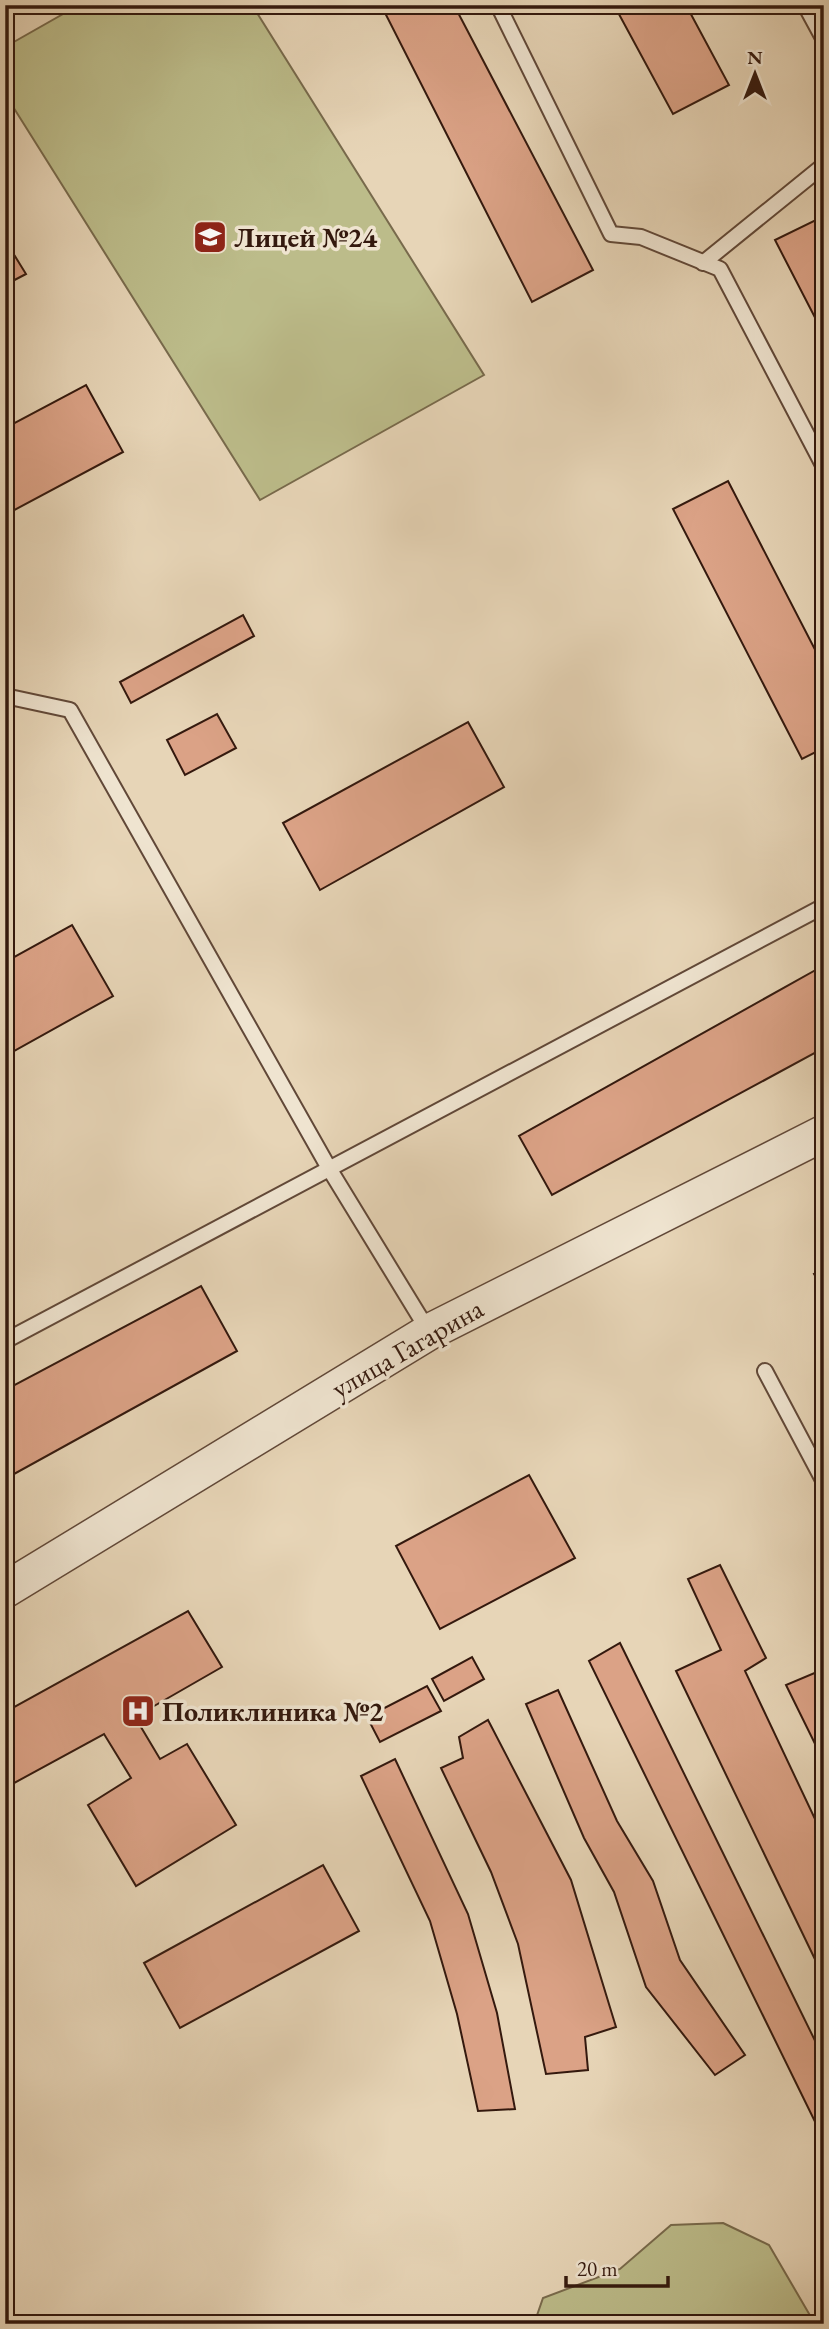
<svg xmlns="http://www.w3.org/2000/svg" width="829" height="2329" font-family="'EB Garamond',serif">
  <rect width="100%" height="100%" fill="#e7d5b7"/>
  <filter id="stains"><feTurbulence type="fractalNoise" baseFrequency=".00286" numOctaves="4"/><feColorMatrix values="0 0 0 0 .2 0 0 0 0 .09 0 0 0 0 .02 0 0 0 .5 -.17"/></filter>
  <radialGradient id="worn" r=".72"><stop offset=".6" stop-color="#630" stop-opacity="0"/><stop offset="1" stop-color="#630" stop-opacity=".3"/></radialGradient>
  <g fill="#bcbc8a" stroke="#786a4c" stroke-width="2">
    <polygon points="79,5 252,5 484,375 260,500 5,94 5,47"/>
    <polygon points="723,2223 769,2245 815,2324 534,2324 543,2298 620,2269 671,2225"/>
  </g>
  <g fill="#dba286" stroke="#34190e" stroke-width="2">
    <polygon points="381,5 454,5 593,270 532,302"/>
    <polygon points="614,5 686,5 729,85 673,114"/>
    <polygon points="824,216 824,335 775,240"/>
    <polygon points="5,240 26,274 5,285"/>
    <polygon points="86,385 123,452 5,515 5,428"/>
    <polygon points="728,481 824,667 824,748 802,759 673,509"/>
    <polygon points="243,615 254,636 131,703 120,682"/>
    <polygon points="217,714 236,748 185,775 167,740"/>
    <polygon points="468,722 504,787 320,890 283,823"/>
    <polygon points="72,925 113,996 5,1056 5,962"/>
    <polygon points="821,967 824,972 824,1048 552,1195 519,1136"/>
    <polygon points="824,1269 824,1290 814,1274"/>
    <polygon points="201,1286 237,1351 5,1479 5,1390"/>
    <polygon points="529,1475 575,1558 440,1629 396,1546"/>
    <polygon points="720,1565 766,1658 745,1671 824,1838 824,1978 676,1671 721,1650 688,1579"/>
    <polygon points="188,1611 222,1667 135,1717 160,1759 187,1744 236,1825 136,1886 88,1805 131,1778 104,1734 5,1788 5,1712"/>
    <polygon points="620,1643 824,2059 824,2140 589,1661"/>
    <polygon points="472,1657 484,1679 444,1701 432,1679"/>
    <polygon points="824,1669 824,1762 786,1685"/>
    <polygon points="427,1686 441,1711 380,1742 367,1717"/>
    <polygon points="558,1690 617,1821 653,1881 680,1960 745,2055 715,2075 646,1987 614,1892 584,1838 526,1704"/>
    <polygon points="488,1720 571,1880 616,2027 585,2037 588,2070 546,2074 518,1944 491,1872 441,1768 463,1758 459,1737"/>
    <polygon points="395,1759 468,1914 497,2013 515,2109 478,2111 457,2014 430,1921 361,1776"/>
    <polygon points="323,1865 359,1931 180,2028 144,1963"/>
  </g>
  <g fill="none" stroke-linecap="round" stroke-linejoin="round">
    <g stroke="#614838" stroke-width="18">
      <g id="service">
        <polyline points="498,5 611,234 641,237 720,269 824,467"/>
        <polyline points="805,5 824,40"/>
        <polyline points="703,263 824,165"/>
        <polyline points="5,696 70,710 330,1170 429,1332"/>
        <polyline points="5,1341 824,906"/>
        <polyline points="765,1371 824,1482"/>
      </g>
    </g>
    <g stroke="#614838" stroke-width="38">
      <polyline id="tertiary" points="5,1590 429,1332 824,1133"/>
    </g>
    <use href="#service" stroke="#efe4d0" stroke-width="14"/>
    <use href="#tertiary" stroke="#efe4d0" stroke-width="35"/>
  </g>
  <defs>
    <g id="school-square" transform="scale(1.75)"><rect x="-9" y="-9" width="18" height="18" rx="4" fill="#8f2418" stroke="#efe4d0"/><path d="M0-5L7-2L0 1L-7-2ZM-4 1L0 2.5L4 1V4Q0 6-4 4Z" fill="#fff"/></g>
    <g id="hospital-square" transform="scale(1.75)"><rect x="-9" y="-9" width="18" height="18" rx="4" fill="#8f2418" stroke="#efe4d0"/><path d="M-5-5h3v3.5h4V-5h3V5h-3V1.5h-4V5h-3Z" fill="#fff"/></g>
  </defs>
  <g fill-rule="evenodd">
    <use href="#school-square" x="210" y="237"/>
    <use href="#hospital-square" x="138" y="1711"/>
  </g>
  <g text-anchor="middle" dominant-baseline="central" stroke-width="7" stroke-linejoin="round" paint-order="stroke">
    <g font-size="28" font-weight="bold" fill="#34190e" stroke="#efe4d0" text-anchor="start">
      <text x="234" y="237">Лицей №24</text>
      <text x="162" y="1711">Поликлиника №2</text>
    </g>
    <g font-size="28" fill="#34190e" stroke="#efe4d0">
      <text transform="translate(407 1348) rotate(-30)">улица Гагарина</text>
    </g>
  </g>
  <rect width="829" height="2329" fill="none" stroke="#e7d5b7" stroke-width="28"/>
  <rect x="7" y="7" width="815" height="2315" fill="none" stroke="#34190e" stroke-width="3.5"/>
  <rect x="14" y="14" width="801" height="2301" fill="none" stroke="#34190e" stroke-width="2"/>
  <g transform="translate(755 74)" stroke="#efe4d0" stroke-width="5" paint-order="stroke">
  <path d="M0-5L12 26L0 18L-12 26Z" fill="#34190e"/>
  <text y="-10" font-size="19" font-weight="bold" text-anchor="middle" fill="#34190e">N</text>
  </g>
  <path d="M566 2276v10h102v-10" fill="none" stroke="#34190e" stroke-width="3.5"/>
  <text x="577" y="2276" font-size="21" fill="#34190e" stroke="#efe4d0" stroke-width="5" paint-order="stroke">20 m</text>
  <rect width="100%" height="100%" filter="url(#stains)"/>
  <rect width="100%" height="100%" fill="url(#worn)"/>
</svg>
